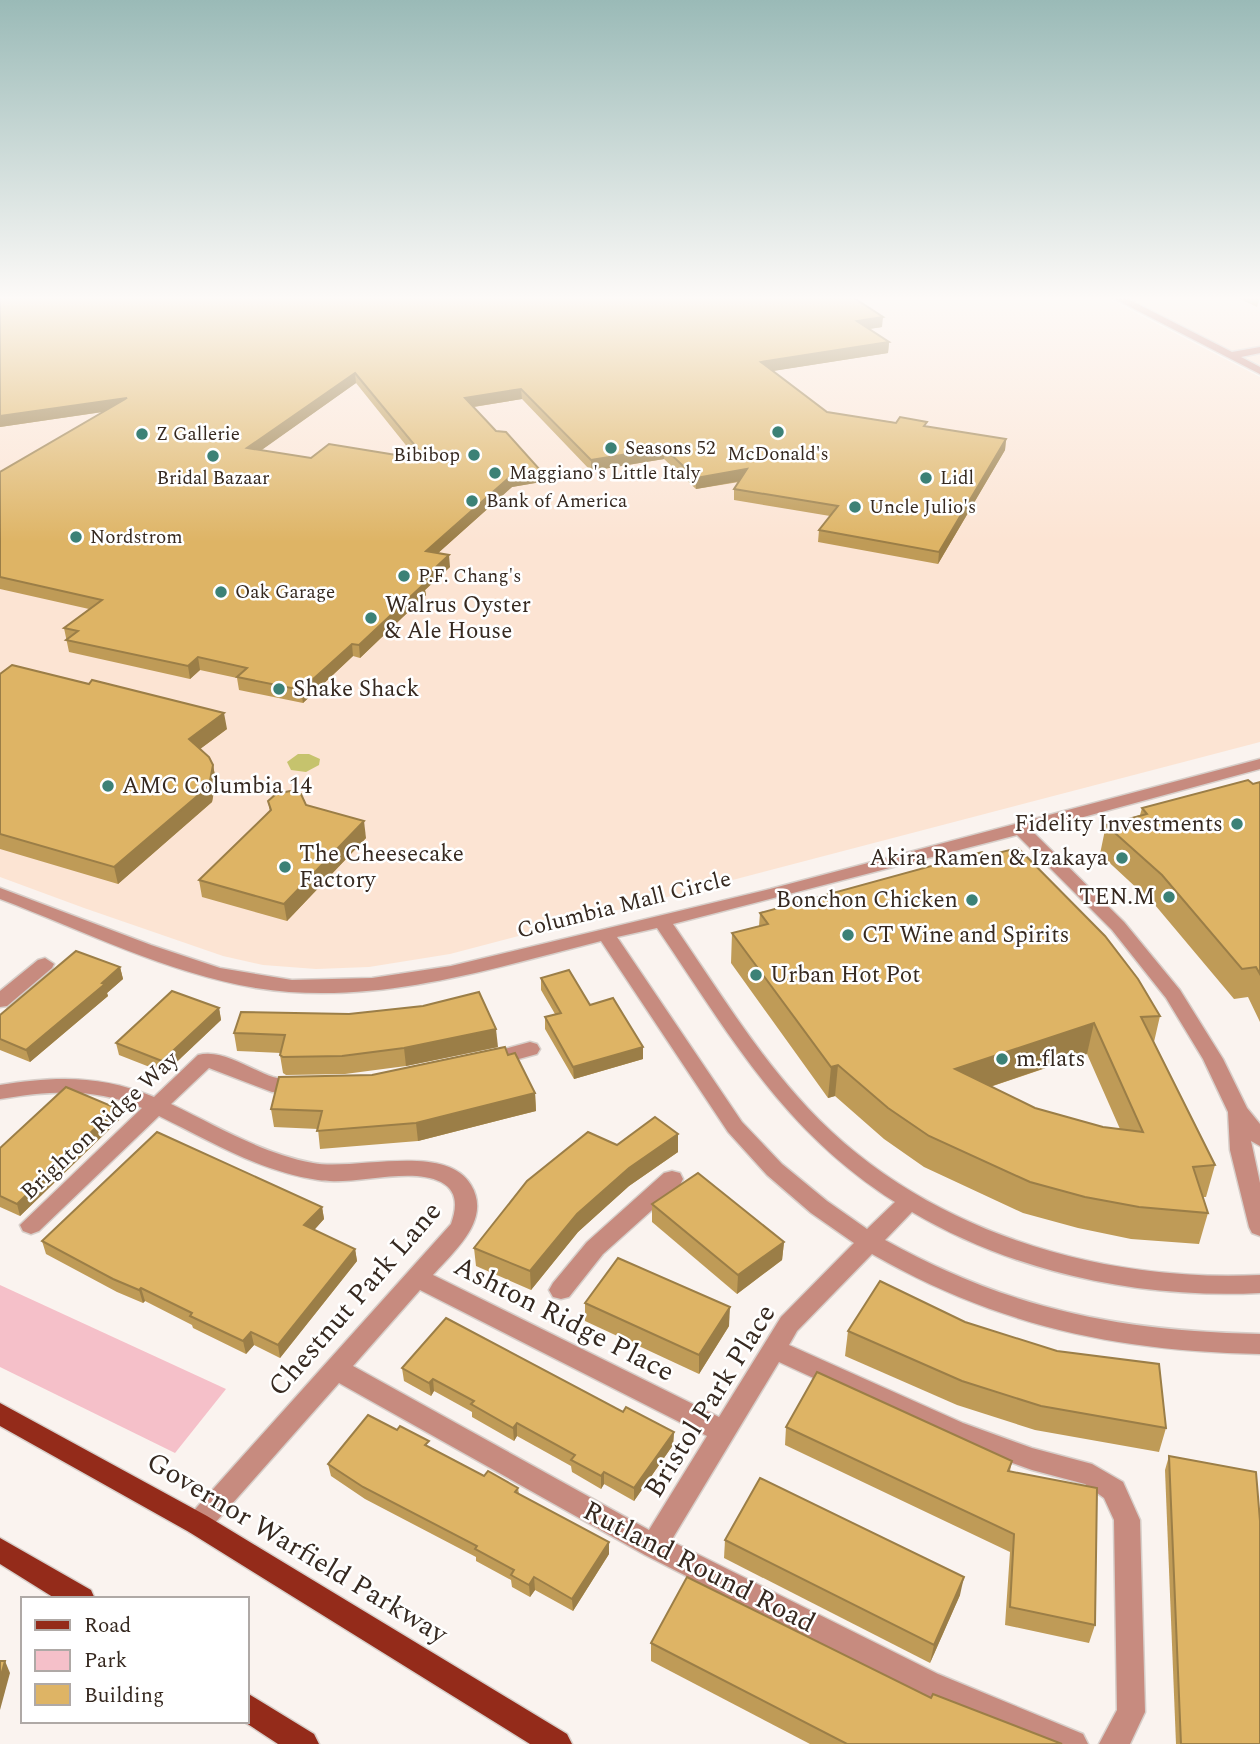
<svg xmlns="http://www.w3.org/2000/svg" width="1260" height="1744" font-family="Spectral,serif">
  <rect width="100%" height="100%" fill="#faf3ef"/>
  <g fill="#fce4d3">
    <polygon points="0,298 1107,298 1260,377 1260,742 450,954 369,967 316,969 263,965 223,956 84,908 0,877"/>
    <polygon points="1129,298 1260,298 1260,365"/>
  </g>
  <polygon fill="#f5c0c9" points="0,1285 226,1389 175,1453 0,1367"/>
  <polygon fill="#c6c36d" points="298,754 309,754 320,759 319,765 306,772 291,770 287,762"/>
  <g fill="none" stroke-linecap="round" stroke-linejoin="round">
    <g stroke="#d7cfca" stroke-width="3">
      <g id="street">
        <polygon points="1113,298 1126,298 1232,352 1260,347 1260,353 1241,357 1260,367 1260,374"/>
        <path d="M1260,759V769L1032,831L1124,922L1180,990L1223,1059L1247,1108L1260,1124V1146L1251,1141L1260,1183V1236L1252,1233L1249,1227L1230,1150L1228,1112L1203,1059L1166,998L1112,930L1017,835L673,924C713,982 750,1043 797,1096C910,1226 1091,1283 1260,1275V1293C1141,1299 1015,1273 912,1212L885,1240C1009,1309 1119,1331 1260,1334V1354C1116,1351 998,1326 872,1254L797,1331L789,1345L963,1423L1032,1448L1092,1464L1123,1482L1140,1520L1145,1712L1130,1744H1099L1117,1710L1114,1520L1104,1498L1085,1484L1032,1470L945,1439L779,1362L671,1541L938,1674L1083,1734L1088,1744H1038L918,1694L645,1555L339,1383L207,1532L198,1536L189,1532L185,1524L189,1516L451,1224C457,1207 458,1191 441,1182C410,1166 354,1186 318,1180C259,1171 212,1142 159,1116L39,1231L31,1234L23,1231L20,1225L142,1108C94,1087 50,1091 0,1099V1085C55,1076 102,1075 154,1097L198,1055C222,1048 251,1070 273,1077C284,1080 296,1078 307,1081L310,1086L307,1091L272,1092L209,1068L171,1104C219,1127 261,1153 313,1163C355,1171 446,1142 471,1185C492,1220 454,1251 433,1275L719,1417L781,1317L854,1243L811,1213L767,1175L728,1132L601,941C489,969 374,1007 256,988C167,973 84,931 0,899V888L151,945L220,968L292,980L372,978L451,966L770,889ZM657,928C729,1034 783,1131 895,1202L867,1229L827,1201L782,1164L742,1122L617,937ZM420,1290L707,1436L649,1530L353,1366Z"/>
        <polygon points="45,958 54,964 52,968 7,1006 0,1007 0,991 38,960"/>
        <polygon points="530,1042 537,1044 540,1049 537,1054 493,1066 486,1064 483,1059 486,1054"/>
        <polygon points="672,1171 680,1173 683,1179 680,1185 603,1254 569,1297 561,1299 553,1297 549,1290 553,1283 587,1242 664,1173"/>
      </g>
    </g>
    <g stroke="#d7cfca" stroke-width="3">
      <g id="primary">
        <polygon points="0,1403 207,1516 567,1734 572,1744 530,1744 189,1532 0,1426"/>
        <polygon points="0,1538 91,1590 95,1599 56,1599 0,1564"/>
        <polygon points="247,1693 314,1734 319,1744 278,1744 243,1721 247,1721"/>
      </g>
    </g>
    <use href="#street" fill="#c78b7f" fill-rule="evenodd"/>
    <use href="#primary" fill="#942b1a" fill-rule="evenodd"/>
  </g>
  <g fill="#bf9b57" fill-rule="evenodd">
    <path d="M0,298L882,327L869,329L889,342L888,353L772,371L827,412L1006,439L1005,450L938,564L818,542L819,530L830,516L734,500V489L739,482L696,489L664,459L591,471L522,399L474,407L541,482L512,487L438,553L450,567L425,590L426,595L360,658L353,656L303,703L239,690L237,678L200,670L190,679L69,652L64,628L89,609L0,589V472L103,412L0,427ZM356,383L417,459L311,458L261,450Z"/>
    <polygon points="1238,298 1260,298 1257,307"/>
    <polygon points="0,674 227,729 200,749 213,765 216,781 212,802 118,884 0,849"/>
    <polygon points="1260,782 1260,1022 1248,997 1234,999 1155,905 1100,854 1106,825 1140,815 1142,808"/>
    <polygon points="268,801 306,805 366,838 287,921 202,897 199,880 270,812"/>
    <path d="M760,913L1160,1016L1154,1042L1215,1165L1206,1197H1203L1208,1213L1199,1244L1131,1239L1078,1228L1023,1213L924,1167L884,1139L835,1096L828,1098L731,963L732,933L759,926ZM1087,1054L1120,1129L1103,1127L1035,1108L990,1087Z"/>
    <polygon points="120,967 123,979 107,993 108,996 30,1062 0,1050 0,1015"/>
    <polygon points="541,978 590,1005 643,1047 643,1059 574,1079 545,1029 545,1017 555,1014 541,990"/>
    <polygon points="219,1008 221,1020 165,1073 119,1055 116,1043"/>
    <polygon points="241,1012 498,1047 406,1066 345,1074 286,1075 283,1073 280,1055 281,1053 237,1051 234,1033"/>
    <polygon points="508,1055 535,1093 536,1111 418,1141 320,1149 318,1129 274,1127 271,1109 372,1075"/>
    <polygon points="116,1108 119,1120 20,1216 0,1207 0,1148"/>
    <polygon points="678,1134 678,1152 629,1186 578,1232 531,1290 476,1266 474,1248 617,1145"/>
    <polygon points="652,1204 784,1242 782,1260 737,1294 652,1222"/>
    <polygon points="322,1207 324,1219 314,1230 355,1249 357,1261 280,1358 254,1345 246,1354 193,1328 192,1325 145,1301 143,1303 117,1292 46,1254 42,1241"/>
    <polygon points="585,1303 729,1326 699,1374 585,1321"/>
    <polygon points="848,1331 1166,1428 1159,1452 1035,1430 957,1405 845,1356"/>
    <polygon points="402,1368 623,1412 674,1432 673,1445 634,1501 604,1484 601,1489 572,1472 571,1466 517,1436 514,1441 472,1417 472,1412 434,1391 431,1396 404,1381"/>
    <polygon points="786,1427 1012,1461 1010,1471 1095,1625 1089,1643 1005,1625 1010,1552 785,1445"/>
    <polygon points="430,1447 484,1476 518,1488 519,1494 609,1542 609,1554 573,1611 535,1590 530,1597 512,1587 511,1580 476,1561 476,1557 365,1499 331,1476 328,1464"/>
    <polygon points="1169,1456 1260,1744 1176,1744 1165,1470"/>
    <polygon points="725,1540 960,1595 930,1663 724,1558"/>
    <polygon points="651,1643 931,1698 1062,1744 810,1744 651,1661"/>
  </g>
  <g fill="#9b7e47">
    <polygon points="883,317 882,327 856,331 857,321"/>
    <polygon points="889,342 888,353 760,373 761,362"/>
    <polygon points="355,373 356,383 249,459 247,448"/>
    <polygon points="521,389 522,399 466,408 465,398"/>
    <polygon points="127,398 129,408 0,427 0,416"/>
    <polygon points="1006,439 1005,450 938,564 939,552"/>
    <polygon points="664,448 664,459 591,471 591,460"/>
    <polygon points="747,469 746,480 696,489 696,478"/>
    <polygon points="541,471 541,482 512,487 427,563 426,551 511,476"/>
    <polygon points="449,555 450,567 425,590 426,595 360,658 359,645 420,582"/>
    <polygon points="352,644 353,656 303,703 301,690"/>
    <polygon points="198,657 200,670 190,679 188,666"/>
    <polygon points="224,713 227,729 192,755 189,739"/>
    <polygon points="213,765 216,781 212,802 118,884 114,867"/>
    <polygon points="364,821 366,838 287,921 284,904"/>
    <polygon points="120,967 123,979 107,993 108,996 30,1062 26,1050"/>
    <polygon points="219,1008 221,1020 165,1073 162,1061"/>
    <polygon points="1094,1023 1087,1054 950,1100 955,1069"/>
    <polygon points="496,1029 498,1047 406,1066 404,1048"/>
    <polygon points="643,1047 643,1059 574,1079 573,1067"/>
    <polygon points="838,1065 835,1096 828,1098 831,1067"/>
    <polygon points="535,1093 536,1111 418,1141 416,1123"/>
    <polygon points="116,1108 119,1120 20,1216 17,1204"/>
    <polygon points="678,1134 678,1152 629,1186 578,1232 531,1290 530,1271 577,1214 629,1168"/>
    <polygon points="322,1207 324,1219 307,1238 304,1225"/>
    <polygon points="784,1242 782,1260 737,1294 738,1275"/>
    <polygon points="355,1249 357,1261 280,1358 278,1345"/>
    <polygon points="141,1288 145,1301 143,1303 139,1290"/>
    <polygon points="730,1307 729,1326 699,1374 699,1355"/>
    <polygon points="251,1332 254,1345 246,1354 243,1341"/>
    <polygon points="433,1379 434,1391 431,1396 429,1383"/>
    <polygon points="517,1423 517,1436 514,1441 513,1428"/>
    <polygon points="674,1432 673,1445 634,1501 634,1488"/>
    <polygon points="604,1472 604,1484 601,1489 601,1476"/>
    <polygon points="609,1542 609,1554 573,1611 572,1599"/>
    <polygon points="534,1577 535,1590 530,1597 529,1585"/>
    <polygon points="964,1577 960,1595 930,1663 934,1645"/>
    <polygon points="5,1661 10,1673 0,1710 0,1679"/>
  </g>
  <g fill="#deb465" stroke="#9b7e47" stroke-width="2" fill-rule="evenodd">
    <path d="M0,298H854L883,317L857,321L889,342L761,362L827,412L896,423L900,417L927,422L924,426L1006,439L939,552L819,530L838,506L734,489L747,469L696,478L664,448L591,460L521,389L465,398L496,431L506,432L541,471L511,476L426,551L449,555L420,582L425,583L359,645L352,644L301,690L237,677L247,668L198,657L188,666L66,640L78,631L64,628L102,600L0,577V472L127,398L0,416ZM355,373L427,460L329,444L311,458L247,448Z"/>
    <polygon points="12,665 89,684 92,680 224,713 189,739 209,757 213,765 209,786 114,867 0,834 0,674"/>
    <polygon points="1248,780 1253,784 1260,782 1260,974 1256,967 1242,969 1162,875 1106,825 1147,814 1142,808"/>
    <polygon points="290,791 301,794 306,805 364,821 284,904 199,880 271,810 268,801 276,794"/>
    <path d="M1018,848L1105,936L1138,979L1160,1016L1141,1017L1215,1165L1193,1167L1208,1213L1139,1207L1085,1197L1030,1182L929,1136L888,1108L838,1065L831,1067L732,933L768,924L760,913L982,852L986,856ZM1094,1023L1143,1132L1103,1127L1035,1108L955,1069Z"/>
    <polygon points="76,951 120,967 102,983 105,984 26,1050 0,1039 0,1015"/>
    <polygon points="569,970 590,1005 613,998 643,1047 573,1067 545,1017 561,1013 541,978"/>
    <polygon points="172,991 219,1008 162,1061 116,1043"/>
    <polygon points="479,992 496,1029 404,1048 342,1056 283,1057 280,1055 285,1035 234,1033 241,1012 349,1014 423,1006"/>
    <polygon points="505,1047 508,1055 515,1053 535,1093 416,1123 317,1131 322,1111 271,1109 279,1077 372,1075"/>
    <polygon points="66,1087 116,1108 17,1204 0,1196 0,1148"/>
    <polygon points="655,1117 678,1134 629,1168 577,1214 530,1271 474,1248 527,1181 588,1132 617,1145"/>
    <polygon points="157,1132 322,1207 304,1225 355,1249 278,1345 251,1332 243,1341 190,1316 192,1313 141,1288 139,1290 113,1279 42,1241"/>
    <polygon points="698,1173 784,1242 738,1275 652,1204"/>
    <polygon points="618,1258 730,1307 699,1355 585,1303"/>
    <polygon points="880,1281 965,1322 1057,1351 1159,1364 1166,1428 1041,1406 962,1381 848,1331"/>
    <polygon points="446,1318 623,1412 626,1407 674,1432 634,1488 604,1472 601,1476 571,1460 575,1455 517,1423 513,1428 471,1404 474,1401 433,1379 429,1383 402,1368"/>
    <polygon points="817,1372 1012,1461 1008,1471 1097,1488 1095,1625 1010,1607 1014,1534 786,1427"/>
    <polygon points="368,1415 397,1430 400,1426 429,1441 425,1445 484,1476 488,1471 518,1488 515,1492 609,1542 572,1599 534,1577 529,1585 511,1575 514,1570 475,1549 477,1546 363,1487 328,1464"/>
    <polygon points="1169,1456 1256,1472 1260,1521 1260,1744 1181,1744"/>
    <polygon points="760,1478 964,1577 934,1645 725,1540"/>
    <polygon points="687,1577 931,1698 933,1694 1062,1744 847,1744 651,1643"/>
    <polygon points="0,1661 5,1661 0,1679"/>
  </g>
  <linearGradient id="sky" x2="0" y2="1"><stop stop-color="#9abab7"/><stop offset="0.55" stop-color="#fdfaf8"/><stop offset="1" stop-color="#fdfaf8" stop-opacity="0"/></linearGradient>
  <rect width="1260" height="542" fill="url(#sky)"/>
  <g fill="#3c8176" stroke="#fff" stroke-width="2.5">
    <circle cx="778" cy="432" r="7"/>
    <circle cx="142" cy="434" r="7"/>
    <circle cx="611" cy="448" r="7"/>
    <circle cx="474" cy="455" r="7"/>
    <circle cx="213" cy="456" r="7"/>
    <circle cx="495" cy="473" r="7"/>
    <circle cx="926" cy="478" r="7"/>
    <circle cx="472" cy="501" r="7"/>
    <circle cx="855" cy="507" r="7"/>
    <circle cx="76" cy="537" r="7"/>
    <circle cx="404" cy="576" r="7"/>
    <circle cx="221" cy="592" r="7"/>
    <circle cx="371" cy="618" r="7"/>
    <circle cx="279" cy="689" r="7"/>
    <circle cx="108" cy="786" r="7"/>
    <circle cx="1237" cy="824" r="7"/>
    <circle cx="1122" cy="858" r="7"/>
    <circle cx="285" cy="867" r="7"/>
    <circle cx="1169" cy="897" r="7"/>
    <circle cx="972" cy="900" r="7"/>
    <circle cx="848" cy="935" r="7"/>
    <circle cx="756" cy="975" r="7"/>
    <circle cx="1002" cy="1059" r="7"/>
  </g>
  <g text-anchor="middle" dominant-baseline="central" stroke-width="5" stroke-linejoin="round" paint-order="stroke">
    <g font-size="19" fill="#362920" stroke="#fff" text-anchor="start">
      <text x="156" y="434">Z Gallerie</text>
      <text x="625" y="448">Seasons 52</text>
      <text x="778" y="454" text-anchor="middle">McDonald's</text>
      <text x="460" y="455" text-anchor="end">Bibibop</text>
      <text x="509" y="473">Maggiano's Little Italy</text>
      <text x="213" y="478" text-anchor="middle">Bridal Bazaar</text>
      <text x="940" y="478">Lidl</text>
      <text x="486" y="501">Bank of America</text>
      <text x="869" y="507">Uncle Julio's</text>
      <text x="90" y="537">Nordstrom</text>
      <text x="418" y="576">P.F. Chang's</text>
      <text x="235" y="592">Oak Garage</text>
    </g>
    <g font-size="23" fill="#362920" stroke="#fff" text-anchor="start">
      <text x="385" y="605">Walrus Oyster<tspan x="385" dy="26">&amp; Ale House</tspan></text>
      <text x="293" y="689">Shake Shack</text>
      <text x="122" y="786">AMC Columbia 14</text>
      <text x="1223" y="824" text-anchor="end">Fidelity Investments</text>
      <text x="299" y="854">The Cheesecake<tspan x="299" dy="26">Factory</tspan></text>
      <text x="1108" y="858" text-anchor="end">Akira Ramen &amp; Izakaya</text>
      <text x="1155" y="897" text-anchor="end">TEN.M</text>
      <text x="958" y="900" text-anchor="end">Bonchon Chicken</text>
      <text x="862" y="935">CT Wine and Spirits</text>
      <text x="770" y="975">Urban Hot Pot</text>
      <text x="1016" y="1059">m.flats</text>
    </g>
    <g font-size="23" fill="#362920" stroke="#fff">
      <text transform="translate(624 905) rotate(-14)">Columbia Mall Circle</text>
      <text transform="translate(100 1126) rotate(-43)">Brighton Ridge Way</text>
    </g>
    <g font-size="28" fill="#362920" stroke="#fff">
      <text transform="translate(355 1299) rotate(-49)">Chestnut Park Lane</text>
      <text transform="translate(564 1319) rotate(27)">Ashton Ridge Place</text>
      <text transform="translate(710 1401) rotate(-58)">Bristol Park Place</text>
      <text transform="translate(297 1548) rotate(31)">Governor Warfield Parkway</text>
      <text transform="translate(699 1567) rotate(27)">Rutland Round Road</text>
    </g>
  </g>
  <rect x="21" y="1597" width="228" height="126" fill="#ffffff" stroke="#afa9a6" stroke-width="2"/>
  <rect x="35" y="1620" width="35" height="10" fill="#942b1a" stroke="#afa9a6" stroke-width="2"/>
  <text x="84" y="1632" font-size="21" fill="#362920">Road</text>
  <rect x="35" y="1650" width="35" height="21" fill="#f5c0c9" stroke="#afa9a6" stroke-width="2"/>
  <text x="84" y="1667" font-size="21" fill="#362920">Park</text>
  <rect x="35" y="1684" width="35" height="21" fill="#deb465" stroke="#afa9a6" stroke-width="2"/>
  <text x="84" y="1702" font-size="21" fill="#362920">Building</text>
</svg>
